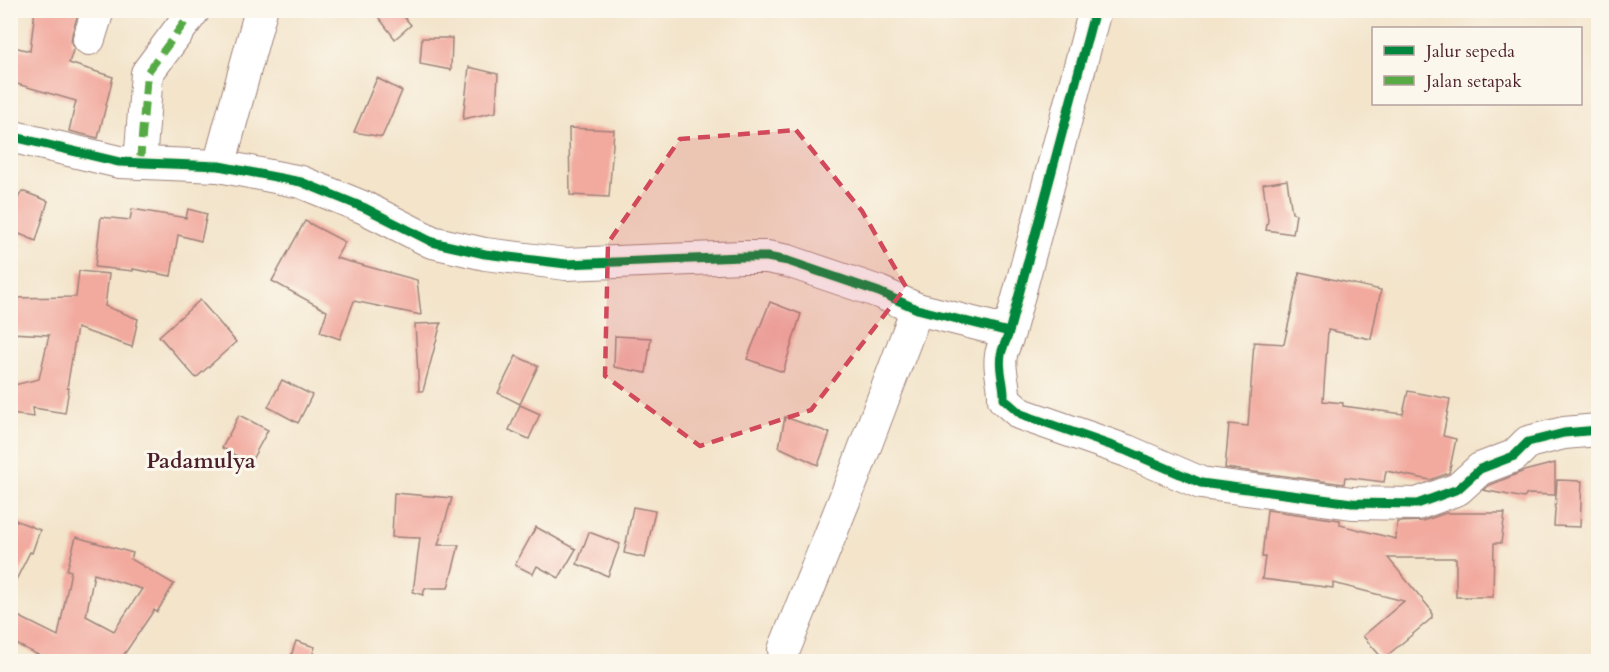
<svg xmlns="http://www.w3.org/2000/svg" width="1609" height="672" font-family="Cardo,serif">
  <rect width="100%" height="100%" fill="#fbf7ec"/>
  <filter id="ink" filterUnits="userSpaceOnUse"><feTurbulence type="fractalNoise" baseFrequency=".0167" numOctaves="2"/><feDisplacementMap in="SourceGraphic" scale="12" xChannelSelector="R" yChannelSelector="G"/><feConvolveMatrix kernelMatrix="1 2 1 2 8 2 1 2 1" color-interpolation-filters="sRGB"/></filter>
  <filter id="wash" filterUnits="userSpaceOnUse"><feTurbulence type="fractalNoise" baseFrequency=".008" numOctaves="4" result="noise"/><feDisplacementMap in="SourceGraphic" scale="24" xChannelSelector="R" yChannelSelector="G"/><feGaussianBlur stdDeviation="1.35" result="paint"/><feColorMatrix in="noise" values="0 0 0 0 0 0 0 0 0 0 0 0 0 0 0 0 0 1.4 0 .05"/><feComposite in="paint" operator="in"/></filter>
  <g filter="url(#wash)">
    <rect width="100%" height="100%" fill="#f3e4ca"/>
    <g id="blocks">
      <g fill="#f2a99e" fill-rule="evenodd">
        <polygon points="35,10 79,10 72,34 71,42 74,47 69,63 113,77 98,138 69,131 76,101 10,82 10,46 30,51"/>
        <polygon points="373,10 398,10 411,25 395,39"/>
        <polygon points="422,38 452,38 451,70 420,64"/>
        <polygon points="469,67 498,74 496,112 463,119"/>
        <polygon points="377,78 402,91 382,137 354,132"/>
        <polygon points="569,128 614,130 609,197 570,195"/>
        <polygon points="1287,180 1292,213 1296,214 1293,234 1266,230 1268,220 1263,184"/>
        <polygon points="22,191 48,201 36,241 10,230 10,213"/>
        <polygon points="132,209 186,218 188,209 207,214 201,241 178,235 171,276 133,269 133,271 95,267 101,217 130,220"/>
        <polygon points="305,221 345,242 336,258 417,280 421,315 354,301 340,339 320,332 327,311 272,281"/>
        <polygon points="79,271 109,274 105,306 138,319 132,347 77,328 67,388 69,388 65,413 33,408 34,417 10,414 10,386 39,379 49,335 10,333 10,298 76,297"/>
        <polygon points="1300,272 1381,290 1371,339 1328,330 1323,401 1343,403 1343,406 1403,414 1408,391 1450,399 1443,436 1456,439 1449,473 1430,480 1386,471 1384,482 1345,477 1344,484 1225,468 1229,424 1248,426 1254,342 1284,344"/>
        <polygon points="200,300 236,342 196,378 159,336"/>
        <polygon points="770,302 801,314 783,372 747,359"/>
        <polygon points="441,323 423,391 419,391 415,324"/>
        <polygon points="615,336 651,338 646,373 614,367"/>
        <polygon points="516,356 538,366 520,404 498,393"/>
        <polygon points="282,380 312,395 298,423 268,407"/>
        <polygon points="520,405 540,414 529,439 509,430"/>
        <polygon points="239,415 268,430 250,463 222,448"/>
        <polygon points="785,417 830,433 818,465 779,447"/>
        <polygon points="1555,463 1555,495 1527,494 1524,498 1483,490 1490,485 1524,471"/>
        <polygon points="1557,480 1582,481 1580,527 1554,526"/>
        <polygon points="394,493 452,498 438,545 459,545 448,588 425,588 423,595 413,592 420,538 392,537"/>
        <polygon points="633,507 655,511 645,558 624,553"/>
        <polygon points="1267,510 1340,520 1340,525 1396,539 1397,522 1423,521 1446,513 1505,513 1501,543 1494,543 1493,597 1456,597 1456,558 1388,558 1432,611 1432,618 1383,659 1363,636 1404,601 1333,583 1333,588 1262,579 1265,557 1262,557"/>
        <polygon points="10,518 40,530 32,553 30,552 10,592"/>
        <polygon points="536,527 576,549 559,578 537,566 533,574 515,565"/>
        <polygon points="589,532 620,544 608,576 577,564"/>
        <path d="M76,537L133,553L131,559L174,584L157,612L154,610L119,662H52L10,641V612L58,636L71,571L67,570ZM94,574L142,589L114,631L86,616Z"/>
        <polygon points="296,641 315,647 310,662 289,662"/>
      </g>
    </g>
  </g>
  <g filter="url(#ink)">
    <use href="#blocks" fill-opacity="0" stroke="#9e827a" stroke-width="1.5"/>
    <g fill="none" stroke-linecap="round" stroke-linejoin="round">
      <g stroke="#9e827a" stroke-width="34">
        <g id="minor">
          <path d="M1095,10L1009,332C1007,340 1002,348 1001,355C998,370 1005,384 1004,399L1021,414L1127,451L1201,483L1352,503L1417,504L1458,489L1480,469L1514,456L1528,442L1564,433L1598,430"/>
          <polyline points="89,39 98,10"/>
          <polyline points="10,136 119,162 219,166 301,182 365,208 432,242 485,254 566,264 742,257 767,257 788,261 879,292 917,309 1009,332"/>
          <polyline points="140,163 147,73 194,10"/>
          <polyline points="219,166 261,10"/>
          <polyline points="784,650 854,476 917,309"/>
        </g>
      </g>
      <use href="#minor" stroke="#fff" stroke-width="32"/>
      <polyline stroke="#57aa44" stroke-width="8" stroke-dasharray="15 8" stroke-linecap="butt" points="140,163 147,73 194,10"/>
      <g stroke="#fbf7ec" stroke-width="13">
        <g id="cycleway">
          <path d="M1095,10L1009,332C1007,340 1002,348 1001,355C998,370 1005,384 1004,399L1021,414L1127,451L1201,483L1352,503L1417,504L1458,489L1480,469L1514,456L1528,442L1564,433L1598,430"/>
          <polyline points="10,136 119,162 219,166 301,182 365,208 432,242 485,254 566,264 742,257 767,257 788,261 879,292 917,309 1009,332"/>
        </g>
      </g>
      <use href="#cycleway" stroke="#00873e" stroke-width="9"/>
    </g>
  </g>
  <path fill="#d1495b" fill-opacity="0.2" stroke="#d1495b" stroke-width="4.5" stroke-dasharray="12 8" stroke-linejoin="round" d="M796,130L862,211L906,287L811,410L700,446L605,376L608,243L680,139Z"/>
  <g text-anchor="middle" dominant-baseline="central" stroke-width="6" stroke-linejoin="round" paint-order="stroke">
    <g font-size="22" font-weight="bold" fill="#4a1f2b" stroke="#fbf7ec">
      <text x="201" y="461">Padamulya</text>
    </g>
  </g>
  <rect width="1609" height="672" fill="none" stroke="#fbf7ec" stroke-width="36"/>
  <rect x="1372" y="27" width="210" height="78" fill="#fbf7ec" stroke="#b4a19f" stroke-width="1.5"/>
  <rect x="1384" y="46" width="30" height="9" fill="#00873e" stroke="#b4a19f" stroke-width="1.5"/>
  <text x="1426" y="57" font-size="18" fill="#4a1f2b">Jalur sepeda</text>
  <rect x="1384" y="76" width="30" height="9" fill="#57aa44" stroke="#b4a19f" stroke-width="1.5"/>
  <text x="1426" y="87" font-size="18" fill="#4a1f2b">Jalan setapak</text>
</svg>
